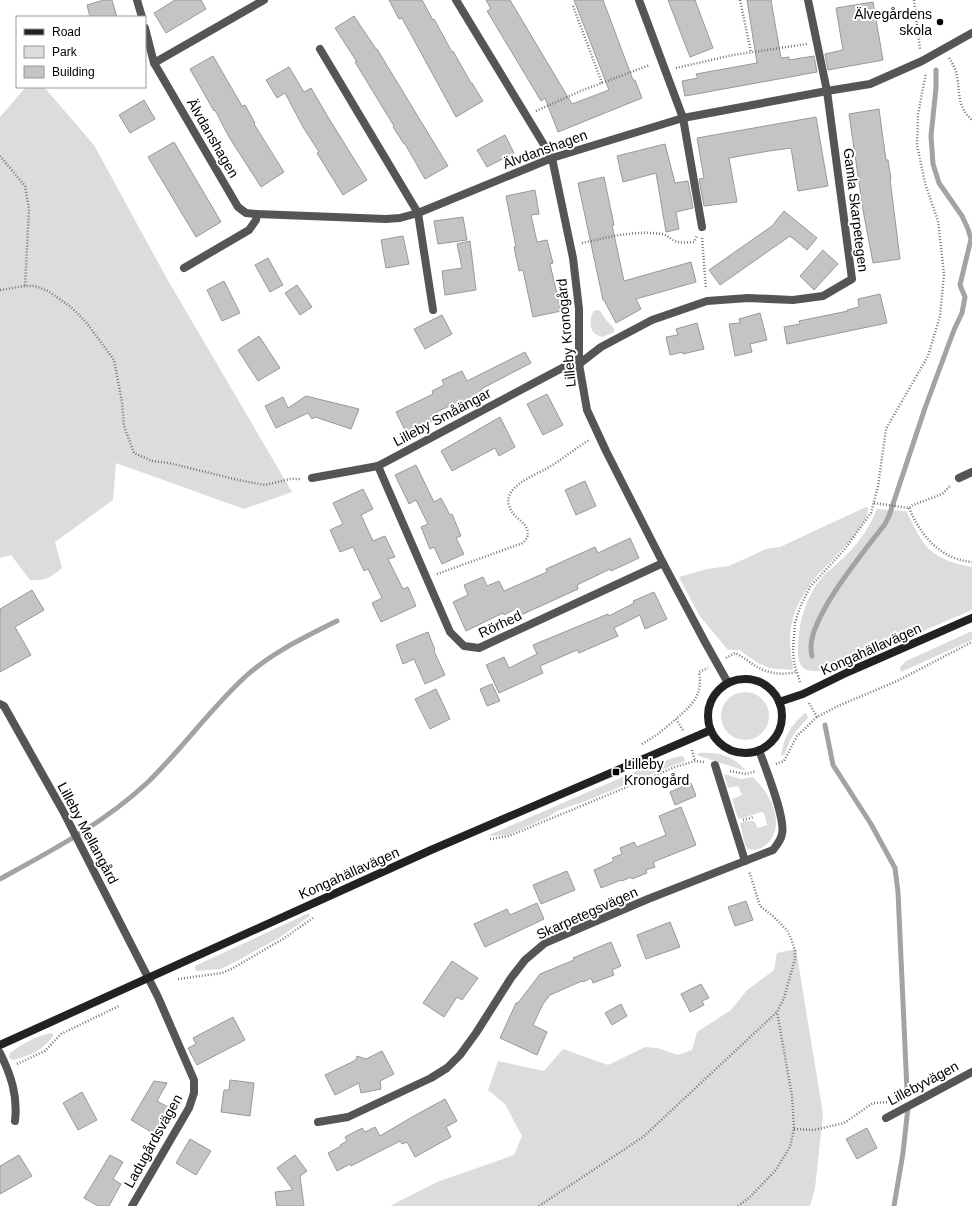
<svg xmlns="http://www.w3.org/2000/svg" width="972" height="1206" font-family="Arial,sans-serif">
  <rect width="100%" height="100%" fill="#fff"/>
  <g fill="#dcdcdc">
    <path d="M26,87H44L94,145L166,277L292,492L244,509L116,463L113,500L55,542L62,568C50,578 45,581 30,580L11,555L0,558V117Z"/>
    <path d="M597,310L600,311L607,321L614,328V332L603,337C600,336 596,335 594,333C589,328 590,316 594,311Z"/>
    <path d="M866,507L868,508C869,517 862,525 857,532C847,545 837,555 826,566C805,587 789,613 790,644C790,652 792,660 793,668L791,670L778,669L769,668L758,663L739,650H728L699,615L681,581L679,577L707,569L729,566L766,549L780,547Z"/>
    <path d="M877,509L906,511C913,524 920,541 931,551C942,560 959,565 972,567V610L844,665C825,670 797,681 798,651C798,623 806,594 826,573C831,569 836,565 840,561C856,547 869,529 877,509Z"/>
    <polygon points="972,631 972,640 901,672 900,667 906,661"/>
    <circle cx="745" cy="716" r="24"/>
    <path d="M805,713L807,714L808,718L796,731L790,741L784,755L781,756C783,738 791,725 805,713Z"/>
    <path d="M700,753C718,752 734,756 746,771L699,756L697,754Z"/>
    <polygon points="680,756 684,757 685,761 661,770 591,799 557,811 548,817 508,835 487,836 648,766"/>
    <path d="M724,774L741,779L753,777C769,793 785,820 770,841C764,848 756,851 748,849L745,845L740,823L746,821H754L758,828L767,825L764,813L761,812L740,819L738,818L732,799L742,795L738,786L728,788Z"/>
    <polygon points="309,913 310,916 279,938 233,963 221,969 196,971 195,966"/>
    <polygon points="796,949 823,1114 815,1188 810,1206 390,1206 437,1182 514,1155 522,1136 505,1104 488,1090 498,1061 544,1071 563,1049 608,1065 645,1047 657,1048 678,1055 692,1050 697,1032 731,1010 747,990 774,970 777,953"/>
    <path d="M51,1033L54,1035C44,1049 29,1057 12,1060L9,1057L10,1053C22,1044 36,1036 51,1033Z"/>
  </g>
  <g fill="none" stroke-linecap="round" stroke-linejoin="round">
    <g stroke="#a3a3a3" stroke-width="5">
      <path d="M812,656C811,653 811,650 811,647C811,615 865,550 885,524L889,516L925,408L954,330L962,313L965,297L960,285L971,239L968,229L962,216L939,183L933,164L931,136L936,88V70"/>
      <polyline points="825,725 833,765 871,824 895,868 898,892 907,1091"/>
      <path d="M0,879C51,851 104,823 147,783C182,749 210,709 246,676C273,652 305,637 337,621"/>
      <polyline points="894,1206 903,1153 908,1107"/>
    </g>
  </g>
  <g fill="#c4c4c4" stroke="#999">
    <polygon points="104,0 112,0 117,17 90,17 87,5"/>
    <polygon points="175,0 201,0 206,9 166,33 154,13"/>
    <polygon points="389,0 422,0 433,20 434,19 452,52 453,51 471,83 472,83 483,101 456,117 402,18 399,19"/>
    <polygon points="486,0 510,0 572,104 609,90 574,0 603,0 633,80 635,80 642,98 558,132 545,98 541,101 487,11 491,9"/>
    <polygon points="668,0 695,0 713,48 690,57"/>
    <polygon points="747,0 771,0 781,58 789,57 789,60 814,56 817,72 685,96 682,81 698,78 696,74 757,63"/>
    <polygon points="873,2 883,60 828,70 825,54 843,50 836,8"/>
    <polygon points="354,16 376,49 377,49 448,166 425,179 405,144 404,144 393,127 394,126 355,62 357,62 335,28"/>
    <polygon points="213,56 242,106 245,105 255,123 254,124 284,172 261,187 229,137 215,110 214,111 190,69"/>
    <polygon points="289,67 304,92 311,88 328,117 367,180 343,195 317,153 319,152 303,127 285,93 277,98 266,80"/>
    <polygon points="144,100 155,119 130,133 119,115"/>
    <polygon points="879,109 886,160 888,160 891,179 890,179 900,259 873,263 863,210 849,114"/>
    <polygon points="816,117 828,186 798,191 791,148 769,151 729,158 737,202 704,206 699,179 704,178 697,138"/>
    <polygon points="505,135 514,153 487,167 477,150"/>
    <polygon points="174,142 221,222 196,237 148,157"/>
    <polygon points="665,144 675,183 688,181 693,208 676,212 679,229 666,232 656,173 623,182 617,156"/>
    <polygon points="604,177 614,225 612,225 624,281 691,262 696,282 636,299 641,309 616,323 604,300 603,300 578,183"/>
    <polygon points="535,190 539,214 531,215 537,242 547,240 553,263 550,264 561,311 533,317 523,270 519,271 514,247 516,247 506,196"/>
    <polygon points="784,211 817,238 807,250 790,236 720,285 709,270 772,226"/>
    <polygon points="463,217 467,240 438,244 434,221"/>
    <polygon points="403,236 409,264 386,268 381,240"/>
    <polygon points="470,241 476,290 445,295 442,271 462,268 457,244"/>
    <polygon points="823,250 838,264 814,290 800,276"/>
    <polygon points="268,258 283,285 270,292 255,265"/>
    <polygon points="224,281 240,313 222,321 207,290"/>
    <polygon points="297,285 312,307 300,315 285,293"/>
    <polygon points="880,294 887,323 787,344 784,327 800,324 799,321 848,311 847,310 859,307 858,299"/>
    <polygon points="760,313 767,340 750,344 752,352 735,356 729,324 740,323 739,319"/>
    <polygon points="442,315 452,334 425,349 414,329"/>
    <polygon points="697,323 704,349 683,354 683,352 670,355 666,337 678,335 676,329"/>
    <polygon points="259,336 280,368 258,381 238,350"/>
    <polygon points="525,352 531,363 481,389 484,395 456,409 453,404 431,415 434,420 407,434 396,412 433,394 432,391 444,385 442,380 462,371 467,381"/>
    <polygon points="547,394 563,425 543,435 527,404"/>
    <polygon points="306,396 359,409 351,429 315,417 312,419 308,413 276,428 265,406 283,397 288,408"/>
    <polygon points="500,417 515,447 499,456 495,448 452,471 441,451"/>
    <polygon points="416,465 434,502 441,498 450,515 452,514 461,536 456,538 464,554 442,564 434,547 430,549 421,527 428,524 416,500 409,504 395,475"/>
    <polygon points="585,481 596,506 576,515 565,490"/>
    <polygon points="363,489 373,509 361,515 373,541 385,536 395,557 388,559 403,589 408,587 416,606 381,622 372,603 382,598 368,569 364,571 353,547 340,552 330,530 343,524 333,503"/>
    <polygon points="630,538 639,558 611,571 610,569 577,585 578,589 521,615 518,608 504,615 503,613 466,631 453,602 468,595 464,585 483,577 487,586 499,581 504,591 547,572 546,569 595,547 598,553"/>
    <polygon points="32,590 44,610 15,627 31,655 0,672 0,609"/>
    <polygon points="654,592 667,619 645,629 640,615 614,628 618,636 579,653 577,650 540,666 543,673 499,693 486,665 504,657 509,668 537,654 533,645 608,614 609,616 634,603 633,601"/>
    <polygon points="428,632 435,650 434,651 445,675 425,684 414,659 403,664 396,645"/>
    <polygon points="492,684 500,701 487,706 480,689"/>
    <polygon points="436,689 450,719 430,729 415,699"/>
    <polygon points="691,783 696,796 675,805 670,792"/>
    <polygon points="681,807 696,845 653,862 655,867 646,870 647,873 632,879 631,877 622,881 621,880 601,888 594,870 614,861 612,858 622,854 620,848 634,842 637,847 666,835 659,816"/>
    <polygon points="567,871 575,890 541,904 533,885"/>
    <polygon points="746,901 753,920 735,926 728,907"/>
    <polygon points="537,903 544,919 485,947 474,924 507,909 510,915"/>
    <polygon points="670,922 680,947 646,959 637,935"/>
    <polygon points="611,942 621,966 612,970 614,975 593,983 591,978 583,982 582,981 550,995 543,1004 533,1025 547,1032 537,1055 500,1038 516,1003 518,1003 540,974 574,960 573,958"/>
    <polygon points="452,961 478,978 462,1000 457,997 444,1017 423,1003"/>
    <polygon points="701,984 709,998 702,1001 704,1005 690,1012 681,994"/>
    <polygon points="621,1004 627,1016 612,1025 605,1013"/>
    <polygon points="233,1017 245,1040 197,1065 188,1048 196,1044 193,1038"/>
    <polygon points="382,1051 394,1074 380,1081 381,1089 361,1093 359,1083 335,1095 325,1075 356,1060 357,1056 366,1059"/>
    <polygon points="230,1080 254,1083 250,1116 221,1112 224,1090 229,1090"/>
    <polygon points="154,1081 167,1083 157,1101 168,1107 153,1133 131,1120"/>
    <polygon points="82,1092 97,1120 78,1130 63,1103"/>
    <polygon points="445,1099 457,1121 446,1127 451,1137 415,1157 407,1142 402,1144 400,1141 351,1166 350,1164 337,1171 328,1153 341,1146 340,1145 347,1141 345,1137 362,1128 365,1132 375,1127 380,1136 412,1117"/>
    <polygon points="867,1128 877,1148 857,1159 846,1139"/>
    <polygon points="190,1139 211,1151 196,1175 176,1163"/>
    <polygon points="19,1155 32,1176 0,1194 0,1166"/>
    <polygon points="110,1155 123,1162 113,1179 121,1184 109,1206 98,1206 84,1198"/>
    <polygon points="295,1155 307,1171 300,1176 304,1206 277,1206 275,1192 293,1190 277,1168"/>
  </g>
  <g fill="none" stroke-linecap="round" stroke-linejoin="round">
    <g stroke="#777" stroke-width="2.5" stroke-dasharray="1 2" stroke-linecap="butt">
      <polyline points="740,0 751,52"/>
      <polyline points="914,0 920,49"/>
      <polyline points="573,6 602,83"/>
      <path d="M949,58C953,64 956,70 957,76C960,93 957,107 972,120"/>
      <polyline points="676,68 733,55 807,44"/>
      <polyline points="536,111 583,90 650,65"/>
      <polyline points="0,156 25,186 29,209 25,286"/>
      <polyline points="702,238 706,289"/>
      <path d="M582,243C609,237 634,230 662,234C668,235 672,241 678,242C683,243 689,242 694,242L697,236"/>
      <polyline points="0,290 25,286 35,286 48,291 71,307 86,322 114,360 122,402 124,426 134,453 152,461 169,463 238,480 265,485 290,479 301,479"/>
      <polyline points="874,503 909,508 913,505 942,494 951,485"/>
      <path d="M909,508C921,536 940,559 972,562"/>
      <path d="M437,574L523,543L527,538C531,522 514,520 510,508C507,502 508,496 512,491C521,479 538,474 551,466C564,458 576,448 589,440"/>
      <path d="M726,658L735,653C744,657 751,664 759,668C770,674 784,675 796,672"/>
      <polyline points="800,682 794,663 793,649 795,623 800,607 810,587 844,550 871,513 878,486 886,429 928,356 940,316 944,274 938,221 925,183 917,145 918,114 926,73"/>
      <polyline points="809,703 817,717"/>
      <path d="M683,730L676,719C693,704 703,695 699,672L708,668"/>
      <polyline points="642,744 658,734 676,719"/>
      <polyline points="692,750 695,761"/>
      <polyline points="776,764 784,761 797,736 817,717 838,706 897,681 972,642"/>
      <polyline points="730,771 746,774 756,771"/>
      <polyline points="743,820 754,817"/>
      <polyline points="490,839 509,836 675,767 695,761 704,762"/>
      <polyline points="178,979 222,973 233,968 283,939 313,918"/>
      <polyline points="17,1064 45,1051 61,1034 119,1006"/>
      <polyline points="794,1129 814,1130 844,1123 873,1103 889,1102"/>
      <polyline points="539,1206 643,1137 777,1012 784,998 795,959 795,951 792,941 787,930 774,917 760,906 749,871"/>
      <polyline points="738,1206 750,1197 775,1171 790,1147 794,1129 792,1096 777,1012"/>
    </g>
    <g stroke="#555" stroke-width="8">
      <polyline points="184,268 249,230 256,220 257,214"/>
      <polyline points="715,765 745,861"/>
    </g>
    <g stroke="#555" stroke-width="8">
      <polyline points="137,0 142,17"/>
      <polyline points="456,0 552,158 573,258 579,309 579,364 587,410 606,451 663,563 705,642 728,683"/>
      <polyline points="639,0 683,118 702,227"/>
      <polyline points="145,28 154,63 238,207 246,213 257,214 386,219 400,218 418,213 552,158 683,118 827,91 870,84 922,61 972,33"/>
      <polyline points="320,49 418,213 433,310"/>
      <polyline points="154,63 264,0"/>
      <polyline points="378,466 450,632 464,646 479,648 663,563"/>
      <polyline points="312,478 378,466 564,367 579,364 601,347 652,320 707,301 748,298 793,300 823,296 852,279 827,91 808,0"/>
      <polyline points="959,478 972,472"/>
      <polyline points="0,704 4,706 63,811 158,997 194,1080 194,1093 189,1108 132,1206"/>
      <path d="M0,1053C11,1075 18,1096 15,1121"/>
      <polyline points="886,1118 972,1072"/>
      <path d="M318,1122L348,1117L431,1078L447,1068L460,1055L476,1033L511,978L525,960L545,943L648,899L773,850C777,845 781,840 782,834C786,818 765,767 759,750"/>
    </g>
    <g stroke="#222" stroke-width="8">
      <circle cx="745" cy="716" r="37"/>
      <polyline points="779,702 803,694 848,672 972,618"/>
      <polyline points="0,1045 431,850 711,730"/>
    </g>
  </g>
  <g fill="#000" stroke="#fff" stroke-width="1.5">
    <circle cx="940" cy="22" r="4"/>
    <rect x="612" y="768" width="8" height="8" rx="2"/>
  </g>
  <g text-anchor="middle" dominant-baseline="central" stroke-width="4" stroke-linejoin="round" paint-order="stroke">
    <g font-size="14" fill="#000" stroke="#fff" text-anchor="end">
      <text x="932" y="14">Älvegårdens<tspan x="932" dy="16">skola</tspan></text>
      <text x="624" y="764" text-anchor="start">Lilleby<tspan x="624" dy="16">Kronogård</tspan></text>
    </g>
    <g font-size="14" fill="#000" stroke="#fff">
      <text transform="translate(213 138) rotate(60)">Älvdanshagen</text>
      <text transform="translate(545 149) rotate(-20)">Älvdanshagen</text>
      <text transform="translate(856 210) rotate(83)">Gamla Skarpetegen</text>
      <text transform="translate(566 333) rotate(-95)">Lilleby Kronogård</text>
      <text transform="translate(442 417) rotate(-28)">Lilleby Småängar</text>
      <text transform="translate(500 624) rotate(-25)">Rörhed</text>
      <text transform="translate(871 649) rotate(-24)">Kongahällavägen</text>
      <text transform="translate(88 833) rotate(62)">Lilleby Mellangård</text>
      <text transform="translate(349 873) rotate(-24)">Kongahällavägen</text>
      <text transform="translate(587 913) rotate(-24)">Skarpetegsvägen</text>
      <text transform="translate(923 1083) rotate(-28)">Lillebyvägen</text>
      <text transform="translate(153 1141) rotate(-61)">Ladugårdsvägen</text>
    </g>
  </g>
  <rect x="16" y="16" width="130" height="72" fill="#ffffff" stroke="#999999"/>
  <rect x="24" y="29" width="20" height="6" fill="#222222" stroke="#999999"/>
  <text x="52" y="36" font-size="12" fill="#000000">Road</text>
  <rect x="24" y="46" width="20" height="12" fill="#dcdcdc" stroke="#999999"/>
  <text x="52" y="56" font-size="12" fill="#000000">Park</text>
  <rect x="24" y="66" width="20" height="12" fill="#c4c4c4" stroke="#999999"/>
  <text x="52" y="76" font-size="12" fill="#000000">Building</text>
</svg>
